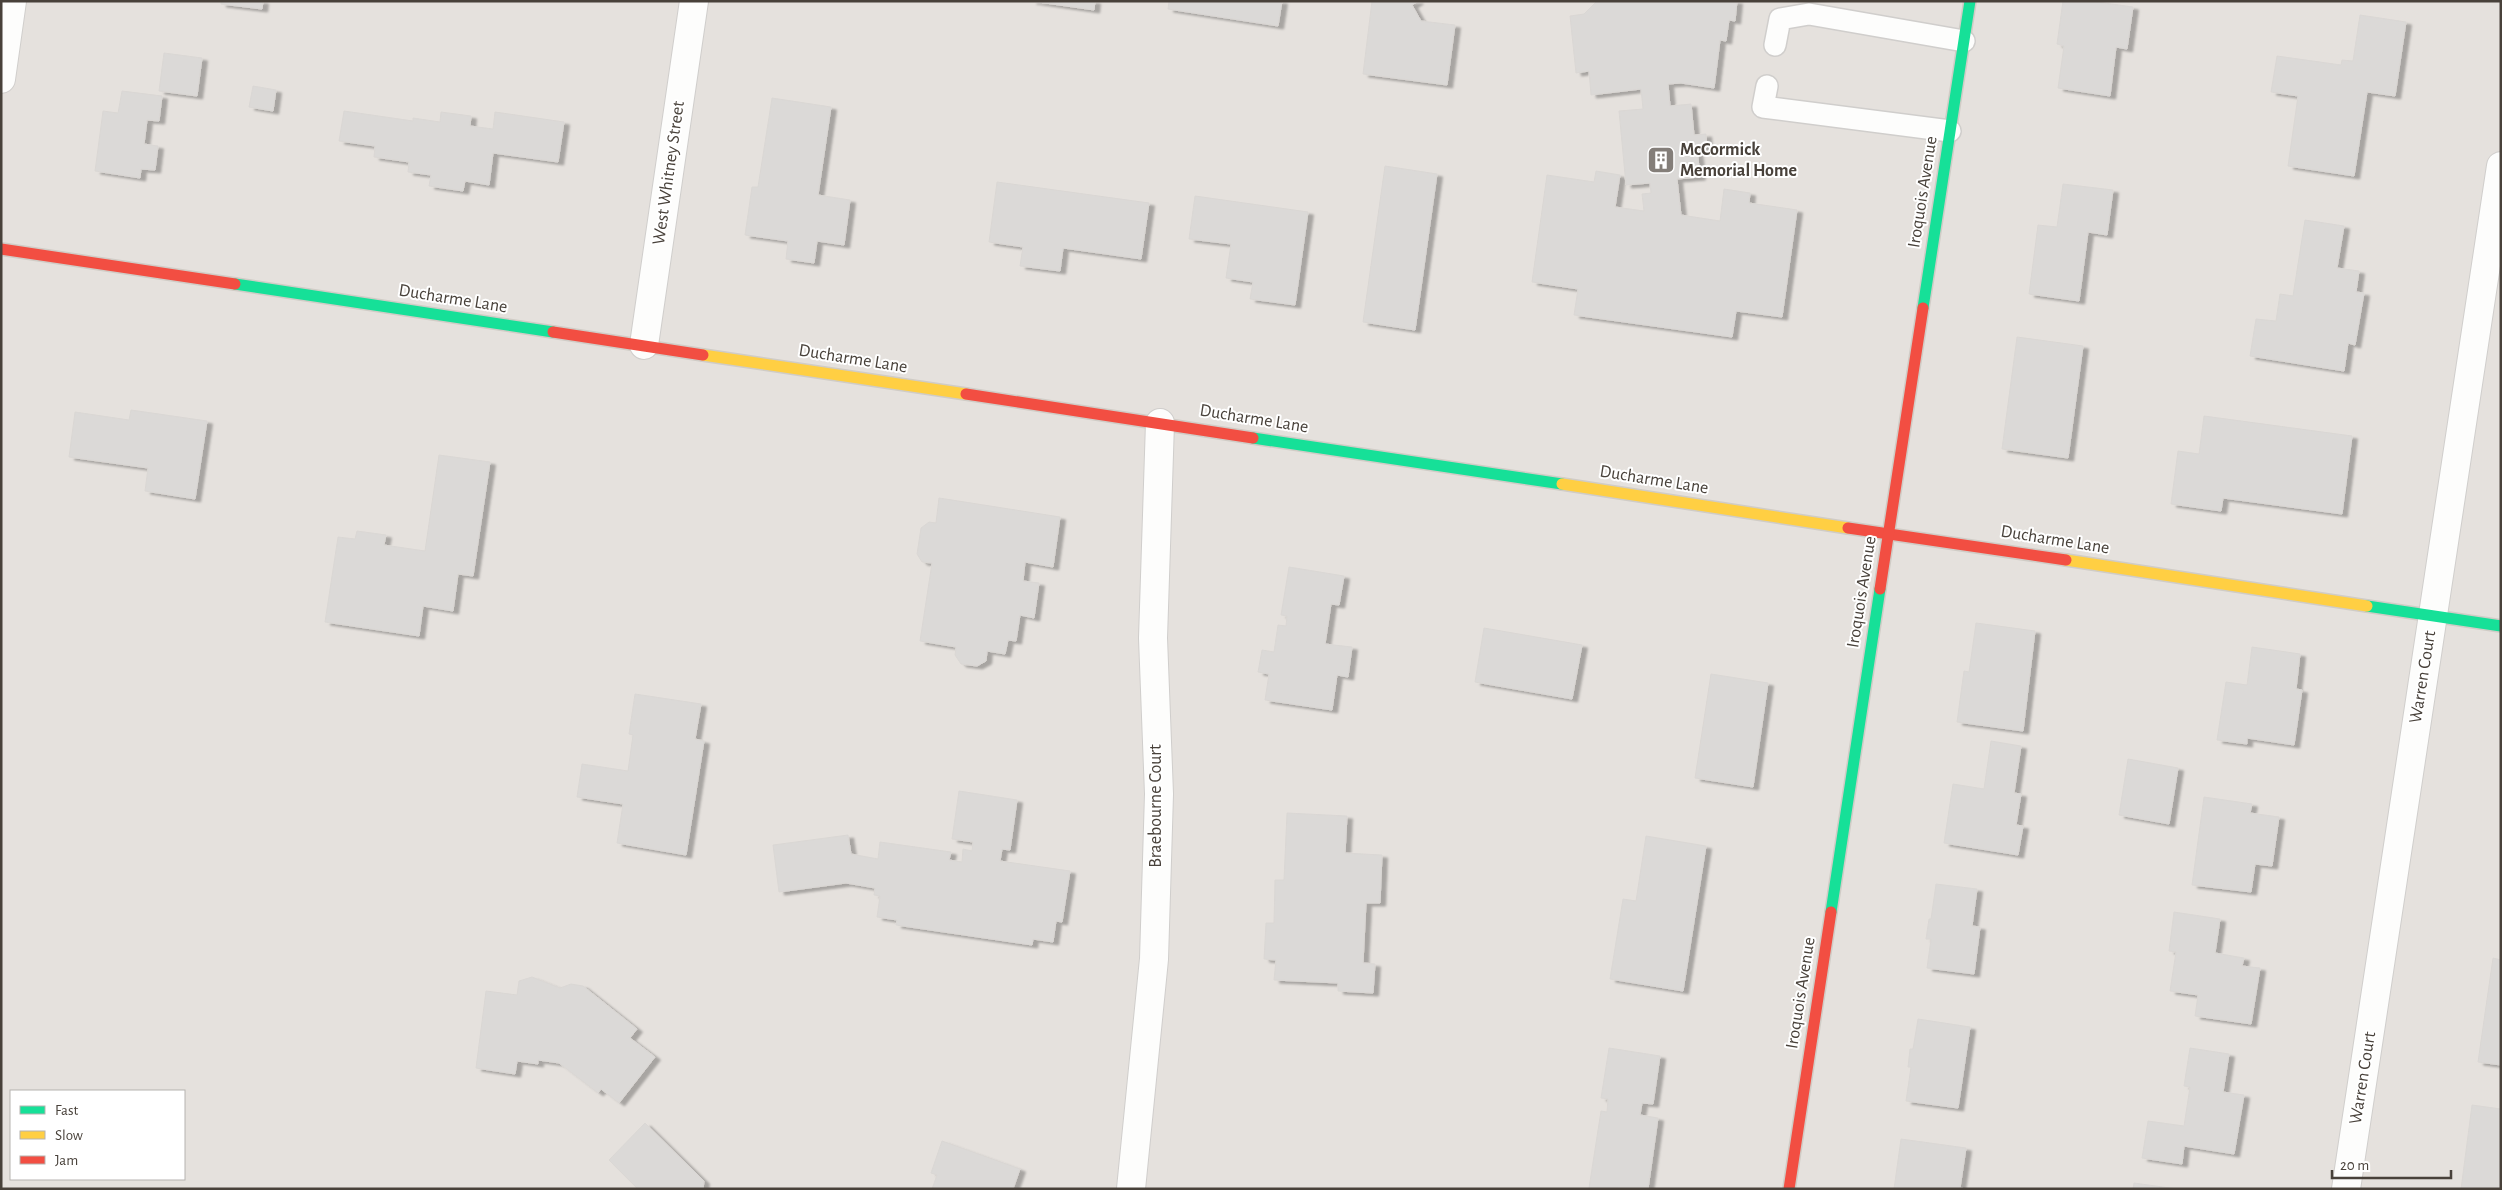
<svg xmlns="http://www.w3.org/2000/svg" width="2502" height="1190" font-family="'Alegreya Sans',sans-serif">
  <defs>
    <filter id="shadow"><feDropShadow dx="5.5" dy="3" stdDeviation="1" flood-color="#0004"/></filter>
  </defs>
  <rect width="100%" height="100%" fill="#f2f0ee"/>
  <path fill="#e5e1dd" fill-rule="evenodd" d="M1,1H2501V1189H1ZM11,1091H184V1179H11Z"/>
  <g fill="#dbd9d7" stroke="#dad7d4" filter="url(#shadow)">
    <polygon points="221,1 263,1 262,9 221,4"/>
    <polygon points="1031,1 1095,1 1094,10"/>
    <polygon points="1169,1 1282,1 1278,26 1168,9"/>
    <polygon points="1372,1 1418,1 1412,5 1421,21 1455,25 1447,85 1363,74"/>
    <polygon points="1597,1 1737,1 1735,21 1729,20 1726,41 1720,40 1714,88 1681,83 1668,84 1670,106 1691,104 1694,135 1706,134 1707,147 1697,148 1700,177 1677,179 1681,215 1720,221 1724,189 1750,193 1749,203 1797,210 1782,317 1736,311 1732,337 1574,315 1578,289 1532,282 1547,175 1594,182 1596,171 1620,175 1615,207 1644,211 1642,194 1651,193 1650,183 1626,185 1619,111 1643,109 1641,89 1591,95 1589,71 1576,73 1570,16 1584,14"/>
    <polygon points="2063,1 2090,1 2133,7 2127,49 2116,47 2110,96 2058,88 2064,46 2057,44"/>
    <polygon points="2360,15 2406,22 2395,96 2367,92 2354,176 2288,166 2298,96 2271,92 2277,56 2341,65 2342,60 2353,61"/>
    <polygon points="164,53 202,58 197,96 159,91"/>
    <polygon points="253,86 276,90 273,111 249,107"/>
    <polygon points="122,91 162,96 159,121 147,120 144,144 158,146 155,170 141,169 140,178 95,171 103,111 118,113"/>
    <polygon points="772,98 831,107 818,195 850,200 844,245 817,241 814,263 786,259 788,241 745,235 752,187 758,187"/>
    <polygon points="344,111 413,121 413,118 440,122 441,112 471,116 470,126 493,129 495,112 564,122 558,162 493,153 489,185 465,181 463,191 429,186 431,175 408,172 409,162 374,157 375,146 339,141"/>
    <polygon points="1385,166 1437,174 1415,330 1363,322"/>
    <polygon points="997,182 1149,203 1141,259 1063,248 1060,271 1020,266 1023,247 989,242"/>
    <polygon points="2063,184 2113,190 2107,235 2088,232 2079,301 2029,294 2038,225 2057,227"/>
    <polygon points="1195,196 1308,212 1295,305 1250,299 1253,282 1226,278 1231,244 1189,239"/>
    <polygon points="2305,220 2344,226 2337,268 2359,271 2356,292 2364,293 2355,345 2348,343 2344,371 2250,356 2256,319 2276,321 2280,294 2293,296"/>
    <polygon points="2017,337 2083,346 2068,458 2002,449"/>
    <polygon points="131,410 207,421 195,499 145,491 148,468 69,457 75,412 129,420"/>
    <polygon points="2204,416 2352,436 2342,514 2223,498 2221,511 2171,504 2178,451 2199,454"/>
    <polygon points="439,455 490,462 473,576 458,574 453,611 423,606 419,636 325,622 338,537 355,539 357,531 386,535 384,545 425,551"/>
    <polygon points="939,498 1060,517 1053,567 1025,562 1023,581 1039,583 1034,618 1020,615 1016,641 1008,640 1005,654 987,651 986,661 977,666 961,664 955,655 956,647 920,641 932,563 922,562 917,554 921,528 929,522 936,523"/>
    <polygon points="1289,567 1344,576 1339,605 1331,604 1325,644 1352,647 1348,677 1337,675 1332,710 1265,700 1269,674 1258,672 1262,650 1274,652 1278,625 1286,626 1287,616 1281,615"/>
    <polygon points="1976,623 2035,631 2023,731 1957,722 1964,671 1969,672"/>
    <polygon points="1484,628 1582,645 1572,699 1475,682"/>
    <polygon points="2252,647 2300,654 2296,689 2302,690 2294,745 2247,738 2247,744 2217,740 2226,682 2247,685"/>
    <polygon points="1711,674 1768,683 1753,787 1695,778"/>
    <polygon points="635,694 701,704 695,739 704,741 686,855 617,843 623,804 577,797 582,764 628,771 633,735 629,734"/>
    <polygon points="1991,741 2021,746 2014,793 2021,794 2016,825 2023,826 2018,855 1944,843 1953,784 1984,789"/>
    <polygon points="2128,759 2178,768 2169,824 2119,815"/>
    <polygon points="959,791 1017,800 1010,850 1002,849 1000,861 1070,871 1062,922 1056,921 1053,942 1033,939 1032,945 896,925 897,920 877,917 880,896 874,895 875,888 846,883 779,892 773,845 848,835 851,854 878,859 880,842 951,852 949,860 962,862 963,849 972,851 973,842 952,839"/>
    <polygon points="2204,797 2252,804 2250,813 2279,817 2272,866 2255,864 2251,892 2192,885"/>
    <polygon points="1287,813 1347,816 1345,853 1382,855 1380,903 1366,903 1363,963 1375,964 1373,993 1338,991 1338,983 1274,980 1276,960 1264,959 1266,923 1274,923 1275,880 1284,880"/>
    <polygon points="1646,836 1706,846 1683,991 1610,979 1623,899 1636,901"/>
    <polygon points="1936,884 1977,889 1972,926 1980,927 1974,974 1927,968 1931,939 1926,939 1929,919 1931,919"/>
    <polygon points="2174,912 2220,919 2215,953 2244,958 2242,966 2260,968 2251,1024 2195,1016 2198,995 2170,991 2176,952 2169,951"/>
    <polygon points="2493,958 2501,960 2501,1065 2478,1062"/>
    <polygon points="532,977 560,988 571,984 583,986 637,1029 630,1038 655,1057 619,1103 601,1089 598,1093 559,1063 538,1060 538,1064 517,1061 515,1074 476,1068 486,991 517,995 519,981"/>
    <polygon points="1918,1019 1970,1027 1958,1108 1906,1101 1911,1067 1908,1067 1910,1049 1913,1049"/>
    <polygon points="1609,1048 1660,1056 1653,1104 1642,1103 1640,1115 1658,1118 1648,1189 1589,1188 1601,1111 1607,1112 1608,1099 1601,1098"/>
    <polygon points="2190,1048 2229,1054 2223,1092 2244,1095 2234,1154 2184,1146 2182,1164 2142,1158 2148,1121 2184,1126 2190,1087 2184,1086"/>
    <polygon points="2472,1105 2501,1109 2501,1189 2461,1189"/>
    <polygon points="645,1123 704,1181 703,1189 638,1189 609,1160"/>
    <polygon points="1901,1139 1966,1148 1960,1188 1966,1189 1894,1189"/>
    <polygon points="942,1141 1020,1169 1013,1189 932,1189 937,1175 931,1173"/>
    <polygon points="2134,1183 2177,1189 2133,1189"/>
  </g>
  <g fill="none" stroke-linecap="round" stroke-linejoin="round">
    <g stroke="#d0cecc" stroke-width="24">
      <g id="lane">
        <polyline points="1775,45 1780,19 1809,14 1964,41"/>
        <polyline points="1767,86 1763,107 1950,131"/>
      </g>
    </g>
    <g stroke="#d0cecc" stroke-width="30">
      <g id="street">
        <polyline points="1,79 12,1"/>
        <polyline points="644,345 694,1"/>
        <polyline points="1131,1189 1154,959 1159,794 1153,638 1160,423"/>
        <polyline points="2346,1189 2501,166"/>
      </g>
    </g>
    <g stroke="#d0ccc6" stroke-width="14">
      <g id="fast">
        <polyline points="235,284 553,332"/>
        <polyline points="1923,308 1970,1"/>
        <polyline points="1253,438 1562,484"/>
        <polyline points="2367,606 2501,626"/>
        <polyline points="1831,912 1880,589"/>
      </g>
    </g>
    <g stroke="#d0ccc6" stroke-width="14">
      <g id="slow">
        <polyline points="703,355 966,394"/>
        <polyline points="1562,484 1848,528"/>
        <polyline points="2066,560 2367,606"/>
      </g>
    </g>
    <g stroke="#d0ccc6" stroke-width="14">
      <g id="jam">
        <polyline points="1,249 235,284"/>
        <polyline points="553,332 703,355"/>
        <polyline points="966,394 1253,438"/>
        <polyline points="1848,528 2066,560"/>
        <polyline points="1880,589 1923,308"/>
        <polyline points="1789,1189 1831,912"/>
      </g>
    </g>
    <use href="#lane" stroke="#fdfdfc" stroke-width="21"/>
    <use href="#street" stroke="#fdfdfc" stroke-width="28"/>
    <use href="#fast" stroke="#16e098" stroke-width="11"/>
    <use href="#slow" stroke="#ffcf43" stroke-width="11"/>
    <use href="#jam" stroke="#f24e42" stroke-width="11"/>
  </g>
  <defs>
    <g id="building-square" transform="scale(1.4375)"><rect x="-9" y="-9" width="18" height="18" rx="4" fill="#847e79" stroke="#fff"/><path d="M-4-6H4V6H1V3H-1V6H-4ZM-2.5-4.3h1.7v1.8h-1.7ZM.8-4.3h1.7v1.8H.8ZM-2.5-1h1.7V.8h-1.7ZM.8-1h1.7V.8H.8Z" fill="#fff"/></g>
  </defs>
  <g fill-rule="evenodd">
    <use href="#building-square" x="1661" y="160"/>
  </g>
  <g text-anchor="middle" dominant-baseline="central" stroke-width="4" stroke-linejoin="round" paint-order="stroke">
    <g font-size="18" font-weight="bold" fill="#48413a" stroke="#fff" text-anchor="start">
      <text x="1680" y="150">McCormick<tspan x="1680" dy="21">Memorial Home</tspan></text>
    </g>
    <g font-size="18" fill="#48413a" stroke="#fff">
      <text transform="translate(669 173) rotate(-82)">West Whitney Street</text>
      <text transform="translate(1923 192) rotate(-81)">Iroquois Avenue</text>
      <text transform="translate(453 299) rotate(9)">Ducharme Lane</text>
      <text transform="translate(853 359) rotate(9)">Ducharme Lane</text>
      <text transform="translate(1254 419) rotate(9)">Ducharme Lane</text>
      <text transform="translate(1654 480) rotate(9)">Ducharme Lane</text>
      <text transform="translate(2055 540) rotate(9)">Ducharme Lane</text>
      <text transform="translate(1862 592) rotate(-81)">Iroquois Avenue</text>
      <text transform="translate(2423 677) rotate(-81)">Warren Court</text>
      <text transform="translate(1156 806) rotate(-90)">Braebourne Court</text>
      <text transform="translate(1801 993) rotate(-81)">Iroquois Avenue</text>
      <text transform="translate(2363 1078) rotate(-81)">Warren Court</text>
    </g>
  </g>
  <rect width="2502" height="1190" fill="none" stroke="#48413a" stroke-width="5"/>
  <rect x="10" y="1090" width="175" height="90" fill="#ffffff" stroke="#b6b3b0"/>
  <rect x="20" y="1106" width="25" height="8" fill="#16e098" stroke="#b6b3b0"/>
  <text x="55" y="1115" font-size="15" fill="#48413a">Fast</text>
  <rect x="20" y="1131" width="25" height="8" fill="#ffcf43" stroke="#b6b3b0"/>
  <text x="55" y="1140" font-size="15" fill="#48413a">Slow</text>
  <rect x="20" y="1156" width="25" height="8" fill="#f24e42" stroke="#b6b3b0"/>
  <text x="55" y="1165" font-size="15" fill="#48413a">Jam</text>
  <path d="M2332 1170v8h119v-8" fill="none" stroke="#48413a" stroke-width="2.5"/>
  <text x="2340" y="1170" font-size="15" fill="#48413a" stroke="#ffffff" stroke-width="4" paint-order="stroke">20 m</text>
</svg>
